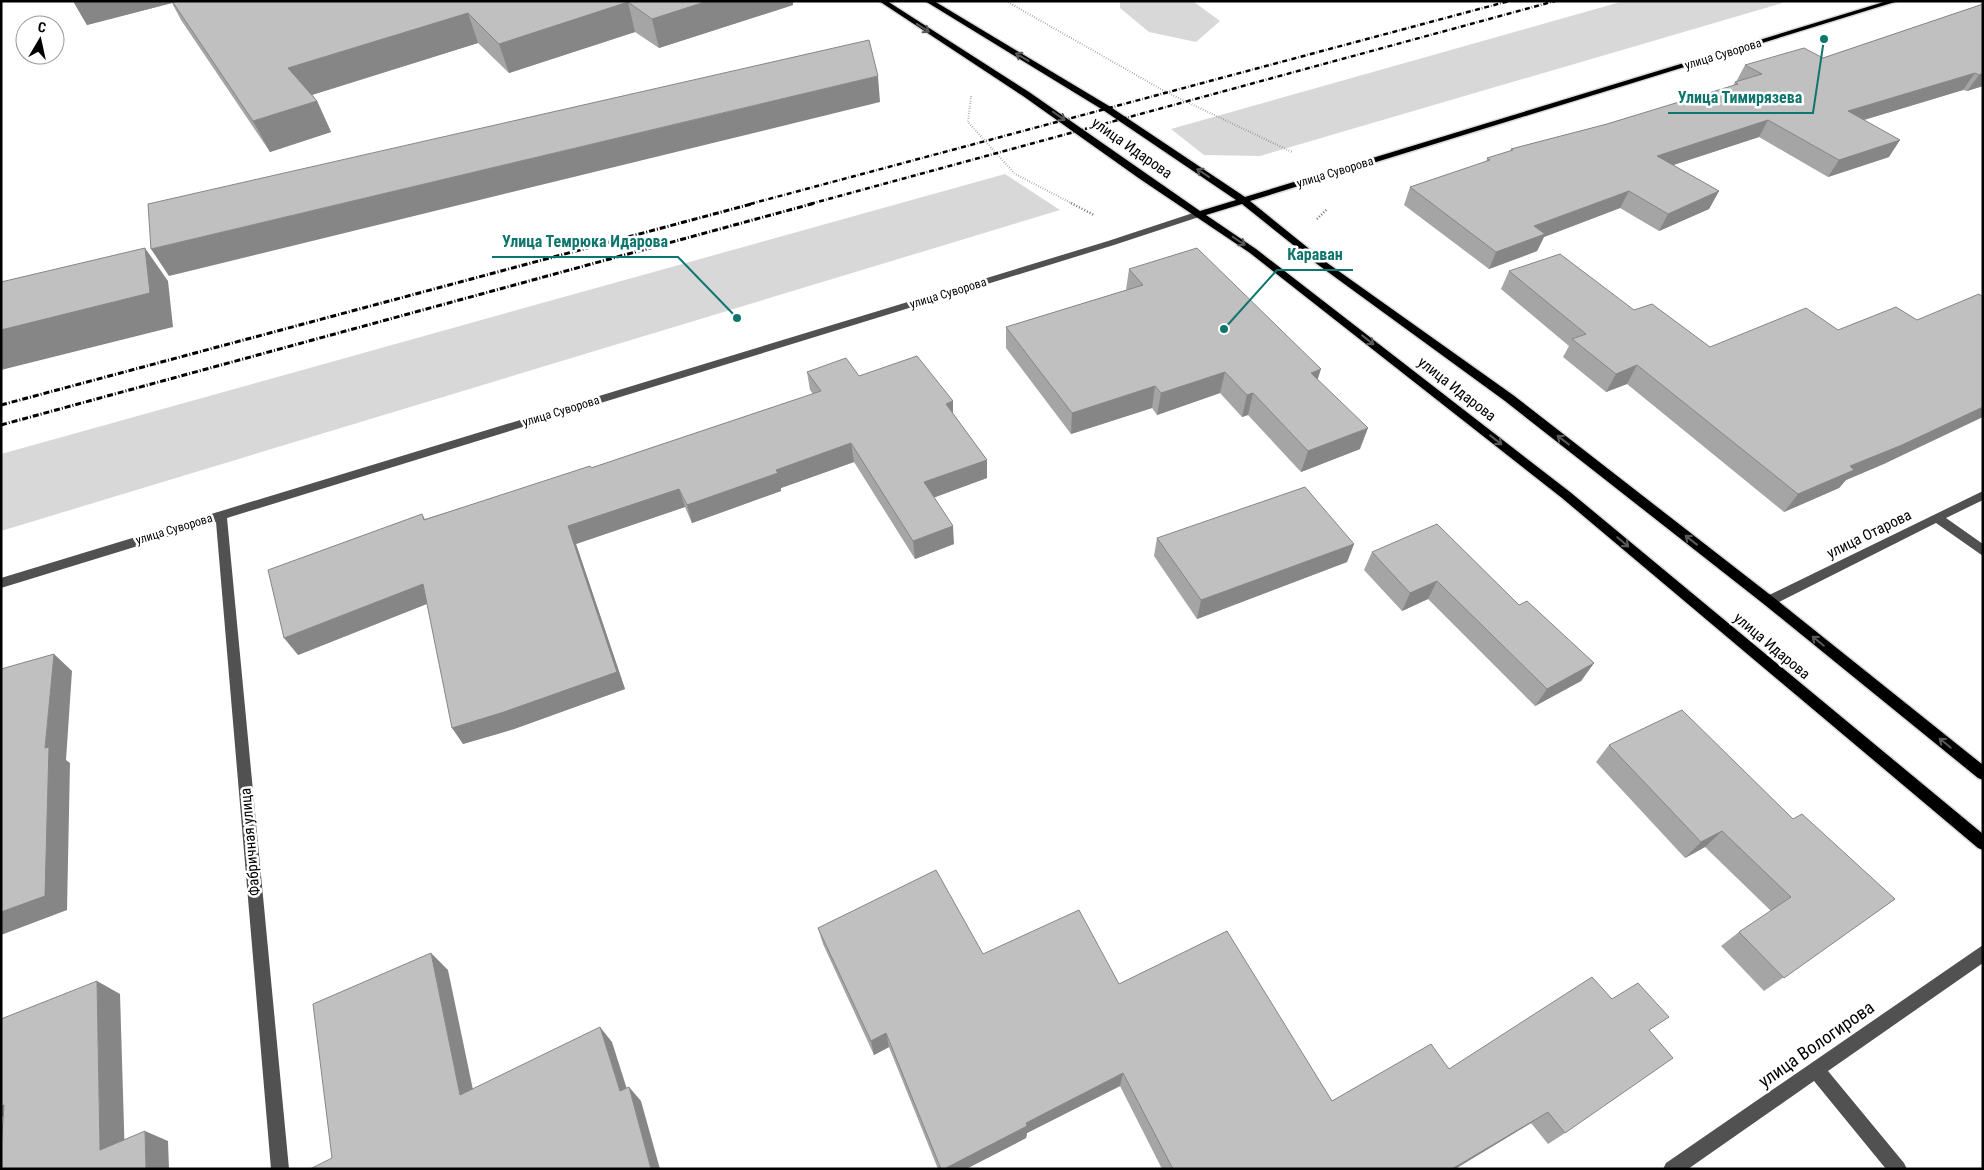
<svg xmlns="http://www.w3.org/2000/svg" width="1984" height="1170" font-family="'Roboto Condensed',sans-serif">
  <rect width="100%" height="100%" fill="#fff"/>
  <g fill="#d8d8d8">
    <polygon points="1120,1 1194,2 1220,21 1196,42 1149,32 1120,8"/>
    <polygon points="1624,1 1789,1 1260,156 1204,155 1171,129"/>
    <polygon points="1005,174 1060,210 1,531 1,454"/>
  </g>
  <g fill="none" stroke-linecap="round" stroke-linejoin="round">
    <g stroke="#dbdbdb" stroke-width="3">
      <polygon id="major" points="879,1 887,1 1029,92 1200,211 1236,200 1103,110 925,1 934,1 1109,106 1245,197 1887,1 1898,1 1250,201 1323,260 1513,395 1773,597 1983,765 1983,780 1978,778 1765,605 1505,401 1317,264 1242,204 1206,215 1256,249 1570,492 1983,834 1983,850 1978,848 1562,498 1250,253 1140,179 1023,96"/>
    </g>
    <g stroke="#737373" stroke-width="2" stroke-dasharray="0.5 2" stroke-linecap="butt">
      <polyline points="1006,1 1166,92 1292,152"/>
      <polyline points="971,96 968,122 1015,174 1073,204"/>
    </g>
    <g stroke="#737373" stroke-width="2.5" stroke-dasharray="1 2" stroke-linecap="butt">
      <polyline points="1071,203 1094,215"/>
      <polyline points="1317,219 1327,209"/>
    </g>
    <g fill="#515151" fill-rule="evenodd">
      <polygon points="1199,211 1204,214 1202,216 1114,245 227,518 289,1169 271,1169 216,522 1,588 1,578 1108,241"/>
      <polygon points="1983,491 1983,500 1946,518 1983,544 1983,556 1936,523 1773,605 1765,605 1763,601 1765,597"/>
      <polygon points="1983,945 1983,963 1828,1071 1904,1163 1907,1169 1886,1169 1814,1081 1688,1169 1663,1169 1666,1163"/>
    </g>
    <use href="#major" fill="#000" fill-rule="evenodd"/>
    <g stroke="#000" stroke-width="2.5" stroke-dasharray="5 2 0.5 2" stroke-linecap="butt">
      <polyline points="750,204 1509,1"/>
      <polyline points="810,204 1555,1"/>
    </g>
    <g stroke="#000" stroke-width="3" stroke-dasharray="6 2 1 2" stroke-linecap="butt">
      <polyline points="1,405 755,203"/>
      <polyline points="1,425 815,203"/>
    </g>
  </g>
  <g fill="#a5a5a5">
    <polygon points="73,1 793,1 793,5 659,48 635,32 509,73 478,43 312,95 317,101 331,132 270,152 181,20 172,3 87,25"/>
    <polygon points="1983,4 1983,86 1967,91 1963,90 1864,120 1889,157 1828,177 1759,137 1673,165 1719,191 1709,209 1659,231 1620,208 1544,237 1537,251 1489,269 1404,205 1410,187 1486,162 1487,158 1510,151 1511,149 1607,124 1733,86 1735,82 1736,82 1745,65 1823,58"/>
    <polygon points="1129,269 1318,380 1360,449 1301,472 1248,415 1242,417 1220,393 1157,415 1152,408 1071,434 1006,348 1006,327 1126,290"/>
    <polygon points="1509,271 1634,310 1710,347 1886,463 1846,480 1839,488 1784,512 1627,384 1606,392 1563,357 1569,346 1501,289"/>
    <polygon points="807,372 859,376 953,401 953,414 987,460 987,478 934,497 954,544 915,559 854,462 781,488 781,491 692,523 685,507 576,544 625,689 514,729 463,744 427,604 298,655 422,514 425,519 591,468 813,394 810,390"/>
    <polygon points="1157,538 1354,544 1347,562 1197,619 1154,556"/>
    <polygon points="1372,552 1519,605 1594,663 1581,681 1535,706 1428,599 1402,611 1364,570"/>
    <polygon points="1609,745 1793,819 1895,899 1764,991 1721,946 1739,932 1771,911 1705,847 1685,858 1596,762"/>
    <polygon points="818,928 983,954 1119,984 1332,1101 1449,1069 1612,999 1650,1031 1565,1133 1548,1144 1531,1123 1455,1169 1162,1169 1120,1086 1027,1133 1026,1138 966,1169 938,1169 889,1047 874,1055 823,944"/>
  </g>
  <g fill="#868686">
    <polygon points="73,1 171,1 172,3 87,25"/>
    <polygon points="708,1 793,1 793,5 659,48 652,19"/>
    <polygon points="628,2 635,32 509,73 499,44"/>
    <polygon points="468,13 478,43 302,98 288,68"/>
    <polygon points="1975,73 1963,90 1837,128 1848,111"/>
    <polygon points="1983,73 1983,86 1967,91 1979,75"/>
    <polygon points="878,76 880,102 169,276 151,249"/>
    <polygon points="317,101 331,132 270,152 253,121"/>
    <polygon points="1768,120 1759,137 1649,173 1657,156"/>
    <polygon points="1900,140 1889,157 1828,177 1839,160"/>
    <polygon points="1629,191 1620,208 1544,237 1537,251 1489,269 1496,252 1534,226"/>
    <polygon points="1719,191 1709,209 1659,231 1668,214"/>
    <polygon points="145,248 168,281 173,327 1,370 1,330"/>
    <polygon points="1637,365 1627,384 1606,392 1616,374"/>
    <polygon points="1321,369 1314,391 1311,373"/>
    <polygon points="1225,372 1220,393 1157,415 1161,393"/>
    <polygon points="1155,386 1152,408 1071,434 1072,413"/>
    <polygon points="1253,393 1248,415 1242,417 1247,395"/>
    <polygon points="953,401 953,420 946,404"/>
    <polygon points="1983,407 1983,417 1886,463 1846,480 1839,488 1784,512 1798,494 1850,466"/>
    <polygon points="1368,428 1360,449 1301,472 1308,451"/>
    <polygon points="851,443 854,462 781,488 781,491 692,523 687,505 776,470"/>
    <polygon points="987,460 987,478 925,501 924,482"/>
    <polygon points="679,489 685,507 576,544 625,689 514,729 463,744 452,728 568,526"/>
    <polygon points="953,526 954,544 915,559 913,541"/>
    <polygon points="1354,544 1347,562 1197,619 1201,600"/>
    <polygon points="1437,581 1428,599 1402,611 1410,593"/>
    <polygon points="423,584 434,601 298,655 284,638"/>
    <polygon points="54,654 72,671 66,760 70,763 67,910 1,935 1,912 45,748"/>
    <polygon points="1594,663 1581,681 1535,706 1547,689"/>
    <polygon points="1722,831 1705,847 1685,858 1701,842"/>
    <polygon points="431,953 448,970 477,1109 460,1095"/>
    <polygon points="97,981 120,994 125,1160 100,1150"/>
    <polygon points="600,1027 612,1042 632,1105 620,1091"/>
    <polygon points="886,1033 889,1047 874,1055 871,1041"/>
    <polygon points="1123,1073 1120,1086 1027,1133 1026,1138 966,1169 944,1169 1026,1123"/>
    <polygon points="629,1087 641,1101 660,1169 651,1169"/>
    <polygon points="4,1105 16,1122 1,1116 1,1106"/>
    <polygon points="1548,1112 1531,1123 1455,1169 1452,1169"/>
    <polygon points="145,1131 168,1141 169,1169 146,1169"/>
  </g>
  <g fill="#c0c0c0" stroke="#868686">
    <polygon points="172,1 708,1 652,19 628,2 499,44 468,13 288,68 317,101 253,121"/>
    <polygon points="1983,4 1983,73 1979,75 1975,73 1848,111 1900,140 1839,160 1768,120 1657,156 1719,191 1668,214 1629,191 1534,226 1545,234 1496,252 1410,187 1490,160 1487,158 1513,150 1511,149 1607,124 1738,84 1735,82 1762,74 1745,65 1804,48 1823,58"/>
    <polygon points="869,40 878,76 151,249 148,204"/>
    <polygon points="145,248 150,293 1,330 1,282"/>
    <polygon points="1197,248 1321,369 1311,373 1368,428 1308,451 1253,393 1247,395 1225,372 1161,393 1155,386 1072,413 1006,327 1143,285 1129,269"/>
    <polygon points="1560,254 1634,310 1652,304 1710,347 1806,308 1838,330 1896,307 1917,320 1979,294 1983,297 1983,407 1902,445 1850,466 1854,470 1798,494 1637,365 1616,374 1572,339 1586,334 1509,271"/>
    <polygon points="917,356 953,401 946,404 987,460 924,482 953,526 913,541 851,443 776,470 778,473 687,505 679,489 568,526 617,672 504,712 452,728 423,584 284,638 268,570 422,514 424,520 590,466 591,468 821,391 807,372 846,358 859,376"/>
    <polygon points="1305,487 1354,544 1201,600 1157,538"/>
    <polygon points="1437,524 1519,605 1527,601 1594,663 1547,689 1437,581 1410,593 1372,552"/>
    <polygon points="54,654 45,748 49,747 45,896 1,912 1,669"/>
    <polygon points="1682,710 1793,819 1802,814 1895,899 1784,978 1739,932 1791,897 1722,831 1701,842 1609,745"/>
    <polygon points="936,870 983,954 1079,910 1119,984 1227,931 1332,1101 1431,1044 1449,1069 1592,977 1612,999 1638,983 1669,1017 1649,1030 1673,1058 1565,1133 1548,1112 1452,1169 1173,1169 1123,1073 1026,1123 1027,1126 944,1169 941,1169 886,1033 871,1041 818,928"/>
    <polygon points="431,953 460,1095 600,1027 620,1091 629,1087 651,1169 310,1169 332,1158 313,1004"/>
    <polygon points="97,981 100,1150 145,1131 146,1169 1,1169 1,1150 4,1105 1,1106 1,1019"/>
  </g>
  <defs><path id="oneway-shaft" d="M-6 0H5M1.5-3L5.5 0L1.5 3" fill="none" stroke-width="1.6" stroke-linecap="round" stroke-linejoin="round" transform="scale(1.25)"/></defs>
  <g stroke="#595959">
    <use href="#oneway-shaft" transform="translate(923 28) rotate(33)"/>
    <use href="#oneway-shaft" transform="translate(1022 57) rotate(-149)"/>
    <use href="#oneway-shaft" transform="translate(1059 116) rotate(35)"/>
    <use href="#oneway-shaft" transform="translate(1203 173) rotate(-146)"/>
    <use href="#oneway-shaft" transform="translate(1239 241) rotate(34)"/>
    <use href="#oneway-shaft" transform="translate(1368 340) rotate(38)"/>
    <use href="#oneway-shaft" transform="translate(1496 440) rotate(38)"/>
    <use href="#oneway-shaft" transform="translate(1563 440) rotate(-142)"/>
    <use href="#oneway-shaft" transform="translate(1691 540) rotate(-142)"/>
    <use href="#oneway-shaft" transform="translate(1623 542) rotate(40)"/>
    <use href="#oneway-shaft" transform="translate(1818 641) rotate(-141)"/>
    <use href="#oneway-shaft" transform="translate(1945 743) rotate(-141)"/>
  </g>
  <g text-anchor="middle" dominant-baseline="central" stroke-width="5" stroke-linejoin="round" paint-order="stroke">
    <g font-size="12" fill="#000" stroke="#fff">
      <text transform="translate(1723 54) rotate(-17)">улица Суворова</text>
      <text transform="translate(1335 172) rotate(-17)">улица Суворова</text>
      <text transform="translate(948 293) rotate(-17)">улица Суворова</text>
      <text transform="translate(561 411) rotate(-17)">улица Суворова</text>
      <text transform="translate(174 529) rotate(-17)">улица Суворова</text>
    </g>
    <g font-size="15" fill="#000" stroke="#fff">
      <text transform="translate(1132 148) rotate(35)">улица Идарова</text>
      <text transform="translate(1457 389) rotate(38)">улица Идарова</text>
      <text transform="translate(1869 534) rotate(-26)">улица Отарова</text>
      <text transform="translate(1772 646) rotate(40)">улица Идарова</text>
      <text transform="translate(250 842) rotate(-95)">Фабричная улица</text>
    </g>
    <g font-size="18" fill="#000" stroke="#fff">
      <text transform="translate(1816 1044) rotate(-35)">улица Вологирова</text>
    </g>
  </g>
  <path fill="none" stroke="#0f766e" stroke-width="2" d="M1824 39L1813 113H1668M737 318L678 257H492M1224 329L1277 270H1353"/>
  <g fill="#0f766e" stroke="#fff" stroke-width="2">
    <circle cx="1824" cy="39" r="5"/>
    <circle cx="737" cy="318" r="5"/>
    <circle cx="1224" cy="329" r="5"/>
  </g>
  <g font-size="16" text-anchor="middle" font-weight="bold" fill="#0f766e" stroke="#fff" stroke-width="5" stroke-linejoin="round" paint-order="stroke">
    <text x="1740" y="103">Улица Тимирязева</text>
    <text x="585" y="247">Улица Темрюка Идарова</text>
    <text x="1315" y="260">Караван</text>
  </g>
  <rect width="1984" height="1170" fill="none" stroke="#000000" stroke-width="5"/>
  <g transform="translate(40 40) rotate(9)"><circle r="24" fill="#ffffff" stroke="#999999"/>
  <path d="M0-4L9 19L0 12L-9 19Z" fill="#000000"/>
  <text y="-8" font-size="14" font-weight="bold" text-anchor="middle" fill="#000000">С</text>
  </g>
</svg>
